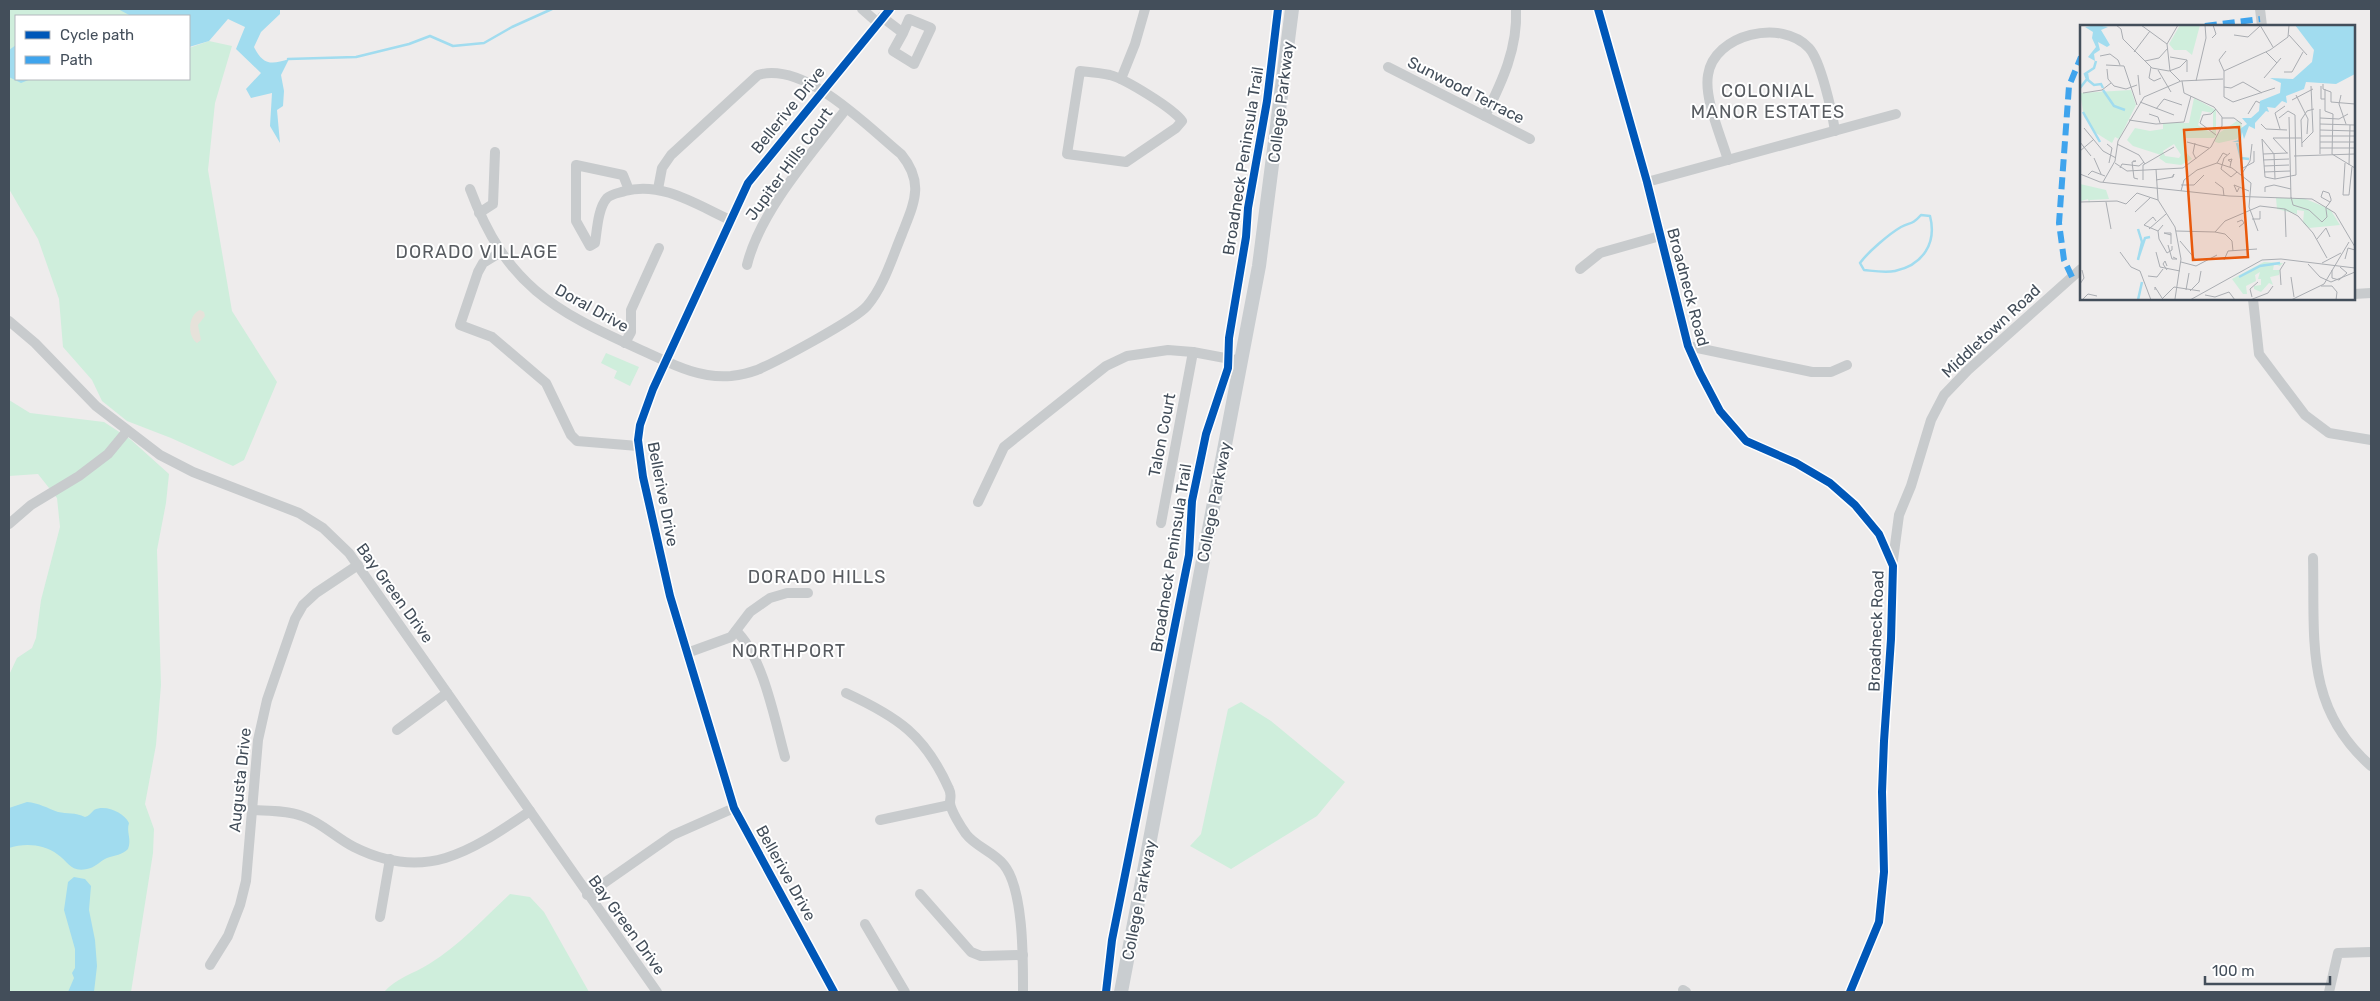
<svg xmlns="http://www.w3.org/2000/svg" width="2380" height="1001" font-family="Rubik,sans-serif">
  <rect width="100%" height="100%" fill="#eeecec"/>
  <g fill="#cfeedc">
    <polygon points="9,9 120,9 132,16 16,16 16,79 189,79 189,48 209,41 232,46 215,103 208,170 232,311 277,382 244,460 233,466 171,438 127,421 102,401 92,380 63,347 59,299 38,239 9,189"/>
    <polygon points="606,353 639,367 630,386 614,378 617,371 601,363"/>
    <polygon points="9,400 30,413 104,422 130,439 169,474 166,503 157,550 161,685 156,745 145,804 154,829 153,853 131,992 9,992 9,675 17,658 32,648 36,638 41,600 60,527 57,498 38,474 9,476"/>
    <polygon points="1241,702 1271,721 1345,782 1317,816 1231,869 1190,846 1201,834 1228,709"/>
    <path d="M510,894L530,897L544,912L589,992H384C396,978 413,974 429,964C459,946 484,918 510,894Z"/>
  </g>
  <path fill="#e6e2da" d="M200,310L204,312L205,316L198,325L201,340L197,343C187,336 188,315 200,310Z"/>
  <g fill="#a1dcef">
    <path d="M118,9H280V14L261,32L254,47C263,65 271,65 289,59L281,75L284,91L283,106L277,110L280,143L270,126L272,93L251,98L246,89L261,73L236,49L245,27L228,19L209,41L189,47V16H131Z"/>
    <polygon points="16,45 16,79 31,79 21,83 9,77 9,50"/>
    <path d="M27,802C39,803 47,808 58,812C67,814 75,812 85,817C89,816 91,813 94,810C106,804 124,813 129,823C126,832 132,839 128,849C122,855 115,855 107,858C100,861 95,868 87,869C71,873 68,861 57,854C44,844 24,843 9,848V808Z"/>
    <polygon points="74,877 85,879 91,886 89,910 95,940 97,966 94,992 68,992 74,978 72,973 75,968 75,949 64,910 68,882"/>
  </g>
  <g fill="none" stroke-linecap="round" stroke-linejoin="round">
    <g stroke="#a1dcef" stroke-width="2.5">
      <polyline points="288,59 356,57 409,44 430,36 453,46 484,43 512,27 552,9"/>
      <path d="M1921,215L1930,216C1937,243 1923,265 1895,271C1885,273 1874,271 1864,270L1860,263C1868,252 1889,234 1901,227C1911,222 1912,225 1921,215Z"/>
    </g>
    <g stroke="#c8cbcd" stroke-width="10">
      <polyline points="862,9 878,23"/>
      <polyline points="1598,9 1647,182 1688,346 1700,373 1720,411 1746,441 1796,463 1830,483 1855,505 1879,534 1893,566 1891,639 1884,741 1882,792 1884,872 1879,922 1850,992"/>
      <polyline points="2260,9 2262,26"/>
      <polyline points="882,17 903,33 893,51 914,64 931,28 909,19 903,33"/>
      <polyline points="1388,67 1530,139"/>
      <path d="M1080,71C1090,72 1101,73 1110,75C1125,79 1173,108 1182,121L1176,128L1126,162L1067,154Z"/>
      <polyline points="1121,79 1135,44 1145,9"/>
      <path d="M1485,116C1502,82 1518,48 1516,9"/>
      <path d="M1728,160C1721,136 1704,99 1708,75C1714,34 1782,18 1809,48C1821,61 1832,112 1835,131"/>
      <polyline points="1647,182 1896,114"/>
      <path d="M470,189C506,285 552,310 641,350C670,363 698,379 731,376C739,375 749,373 757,370C776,362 855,320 867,306C884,286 892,258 902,234C914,203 925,183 901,154C867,126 805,61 758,75L671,155L662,168L658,189"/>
      <path d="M629,190L623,175L576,165V221L590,246L595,243C597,230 598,208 607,198C611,194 619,193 625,191C662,181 697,205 730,220"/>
      <polyline points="479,213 493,204 495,152"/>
      <polyline points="501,252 483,263 478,272 460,325 492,337 546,383 571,435 577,441 638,446"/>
      <path d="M747,265C760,211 812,153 846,109"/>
      <polyline points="1580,269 1600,253 1660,236"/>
      <polyline points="2354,294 2371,293"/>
      <polyline points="2253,299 2259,354 2305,415 2329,433 2371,440"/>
      <polyline points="9,321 35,343 96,406 160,455 193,472 299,513 323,528 349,553 657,992"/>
      <polyline points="625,343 631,332 631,310 659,248"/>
      <polyline points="1688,346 1812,372 1831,372 1847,365"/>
      <polyline points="978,502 1004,447 1106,366 1127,356 1168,350 1193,352 1241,361"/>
      <polyline points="1161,523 1193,352"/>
      <polyline points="9,524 31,505 79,476 108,454 127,431"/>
      <path d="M2313,558C2315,639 2304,707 2371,766"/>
      <polyline points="1893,560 1899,515 1911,486 1931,420 1944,395 1968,370 2081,269"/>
      <path d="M736,631C763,656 775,721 785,757"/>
      <polyline points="687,653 731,637 750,612 770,598 787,593 808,593"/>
      <path d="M846,693C898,717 925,735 949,789C952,795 950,797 950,803C951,811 961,827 966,834C976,847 994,852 1004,865C1024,890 1023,961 1023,992"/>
      <polyline points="397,730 447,693"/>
      <path d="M252,810C268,811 286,810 302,816C321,822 336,838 354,847C426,883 471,851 530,811"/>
      <polyline points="880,820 950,805"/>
      <polyline points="920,894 971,952 981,956 1023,955"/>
      <polyline points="587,895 673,835 734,808"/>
      <polyline points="380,917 390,859"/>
      <polyline points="865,924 905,992"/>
      <polyline points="210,965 228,936 240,905 246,881 258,740 267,700 295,619 303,605 316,593 358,565"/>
      <polyline points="1683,990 1686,992"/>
      <polyline points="834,992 734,808 670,596 643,477 638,440 640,425 653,389 748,183 890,9"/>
      <polyline points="2329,992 2338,953 2371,952"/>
    </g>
    <polyline stroke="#c9cdd0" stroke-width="14" points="1121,992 1259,266 1292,9"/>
    <g stroke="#3fa4ed" stroke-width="6" stroke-dasharray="12 6" stroke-linecap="butt">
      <polyline points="2205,26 2260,19"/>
      <polyline points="2072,277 2064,260 2059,223 2069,86 2081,57"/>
    </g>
    <g stroke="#fff" stroke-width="11">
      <g id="cycleway">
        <polyline points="1598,9 1647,182 1688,346 1700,373 1720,411 1746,441 1796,463 1830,483 1855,505 1879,534 1893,566 1891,639 1884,741 1882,792 1884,872 1879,922 1850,992"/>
        <polyline points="834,992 734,808 670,596 643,477 638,440 640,425 653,389 748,183 890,9"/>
        <polyline points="1106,992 1112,940 1189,555 1192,501 1206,434 1228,368 1229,338 1246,237 1248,208 1267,101 1278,9"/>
      </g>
    </g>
    <use href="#cycleway" stroke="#0057b8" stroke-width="8"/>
  </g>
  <g text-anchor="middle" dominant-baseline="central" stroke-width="4" stroke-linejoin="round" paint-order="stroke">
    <g font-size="16" fill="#434e5a" stroke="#fff">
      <text transform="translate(1466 90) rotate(27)">Sunwood Terrace</text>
      <text transform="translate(1281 102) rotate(-83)">College Parkway</text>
      <text transform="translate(788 110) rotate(-51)">Bellerive Drive</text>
      <text transform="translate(1243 161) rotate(-81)">Broadneck Peninsula Trail</text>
      <text transform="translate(789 164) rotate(-54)">Jupiter Hills Court</text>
      <text transform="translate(1688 287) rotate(75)">Broadneck Road</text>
      <text transform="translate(592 308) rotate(29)">Doral Drive</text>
      <text transform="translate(1991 331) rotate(-43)">Middletown Road</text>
      <text transform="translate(1162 435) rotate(-79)">Talon Court</text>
      <text transform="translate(663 494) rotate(79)">Bellerive Drive</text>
      <text transform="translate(1214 502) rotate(-79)">College Parkway</text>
      <text transform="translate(1171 558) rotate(-81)">Broadneck Peninsula Trail</text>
      <text transform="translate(395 593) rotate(54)">Bay Green Drive</text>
      <text transform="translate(1876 631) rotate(-88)">Broadneck Road</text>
      <text transform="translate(240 780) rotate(-84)">Augusta Drive</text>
      <text transform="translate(786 873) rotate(61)">Bellerive Drive</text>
      <text transform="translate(1139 900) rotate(-79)">College Parkway</text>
      <text transform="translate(627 925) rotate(54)">Bay Green Drive</text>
    </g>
    <g font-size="18" letter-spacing="1" fill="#585c61" stroke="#fff">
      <text x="1768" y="91">COLONIAL<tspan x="1768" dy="21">MANOR ESTATES</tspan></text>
      <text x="477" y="252">DORADO VILLAGE</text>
      <text x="817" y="577">DORADO HILLS</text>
      <text x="789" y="651">NORTHPORT</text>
    </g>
  </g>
  <g transform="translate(2080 25)">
    <rect width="275" height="275" fill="#eeecec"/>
    <path d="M100,0H120L112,30L106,25H94L89,19ZM51,65L56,80L39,114L35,112L32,118L16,108L4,92L0,68ZM114,73L136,85V110L157,96L161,97L162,103L157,114L139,118L135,117L136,110L134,113H104L105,126L112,134L101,140L86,138L79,133L81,130L53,121L47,115L55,103L70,106L83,104V98H109ZM122,86L133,88V105L130,107L118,100ZM94,119L101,130L99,133L85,131L83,126ZM0,159L26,165L29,174L10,175L9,178L8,174L1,176ZM196,173H223L250,184L260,200L229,203L223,198L224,186L217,185V189L197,184ZM184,237L203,238L200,241L194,239L193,245H200L199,250L190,252L193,260L189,258L181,267L174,264V261L181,260V254H178L180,247L175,250L176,256L166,261L167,269H163L152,254Z" fill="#cfeedc" fill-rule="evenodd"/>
    <path d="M16,0L28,2L21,5L30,20L27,22L18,17L20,25L14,29L15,36L8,32L16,22L12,13L13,7L5,2ZM215,0H275V49L256,59L226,57L224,64L206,71L207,78L202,76L195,83L187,82L189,87L186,86L175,98V104L169,101L164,114L162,107L161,117H152L158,115L160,104L167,99L162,93H171L179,86L180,76L200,68L201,58L190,53L213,54L232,37L234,25Z" fill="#a1dcef"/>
    <path fill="none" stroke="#a1dcef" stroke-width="2.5" d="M7,49L8,55L14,60L21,59L23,63M0,63L7,54L5,49L14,43L16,36M23,65L34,81L45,85M3,87L20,117M157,118L161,133L169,134M58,234L65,213L70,212M58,235L62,217L58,204M159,252L180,241L200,238M58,275L62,257"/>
    <path fill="none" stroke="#aaadb2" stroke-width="1" d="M36,0L41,4L43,14L72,43L89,46L100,42L107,35M61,0L87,19L90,46L100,56M180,0L193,22M154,10L168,12L180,1M209,10L227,30M132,13L136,9L133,0M87,19L98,0M54,27L70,6M186,27L197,38M20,31L30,29L38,35L40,40M90,32L107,35V47M65,36L79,33L88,23M26,40L44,41L57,80M71,42L69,53L74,56L81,53M27,44L28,54L34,61L46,64L57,60M78,45L91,67M144,46L190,25L208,12L209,0M144,46V72L153,77L195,63M144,46L139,35L146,26M204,47H212L223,27M58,50L60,70M184,53L201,33M116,56L126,13L125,0M243,59V64L251,67V77L275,79M241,61V74H245M144,62L151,63L163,57L182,68M245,64V86L253,89L252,129M3,68L22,65L31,58M216,70L228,94L227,109M261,70L259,79L266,99M212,75L233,64M60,77L94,90M76,84L84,74L102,80M240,84V129M69,89L78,92L80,98M168,89L176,76L180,78M209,92L211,173M142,93H154L162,99M240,93L259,94L268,89M49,95L76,99L104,97L111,71M181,99L186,104L207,105M240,99L275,100M4,103L23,126L36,133M200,104L195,88L205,81M240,105L275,106M136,110L120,98L123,90L131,89L136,84M240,111H275M182,114L185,152L195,154L216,150L215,90L208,86L199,93M182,114L194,129L195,154M0,117L11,131M107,117L129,123M240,117H275M115,118L113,128L116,134M222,118L233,107L231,61M27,119L32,123L29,138M37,119L59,130L65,139M222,122L221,95L227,86L234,84M240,123H275M0,126L13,115M150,128L144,133L141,144L151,152L157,147M207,128L193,113H221M183,129L208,128M252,129L275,143M214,131L275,129M14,133L21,149M183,135L209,134M53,136H56L52,137L54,153L58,154M35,138L47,146L103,143L131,122L142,101V92L134,82L104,68L102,56M137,138L143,128L147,130M265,138L263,170H269L272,142M269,140L270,100M184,141L209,140M150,142L151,137L148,135L152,134L151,137M40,143L42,139L59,141L64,137M163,143L174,137V126M76,144L78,175L95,202L101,234L95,274M184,147L210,146M0,149L20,157L149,171L232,174L255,188L275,222M8,150L12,146L25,151M161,150L170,136L172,119M63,155V140L94,122M76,155L93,152L94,149L92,152M23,157L35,136L38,116L64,72L101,56L143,54M135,157L143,163L144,171M101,160H114L124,150M159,163L157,167L154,160L169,166M101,166L104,155L117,145L137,138L152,143L171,158L169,182L178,206M185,167V162L194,160L211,164M211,172L213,180L229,185L242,197L247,192L246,184V182L248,180L250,177L251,176V174L249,168L243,166L241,172L250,177M0,177L37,176L46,179L57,168L78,175M26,177L31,204M205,184L206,212M55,187L70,173M172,194H180V186M76,196L73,192L64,200L78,206M157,197L162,195L164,198L159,202M83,200L78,206L79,214L87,228L92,225V221M69,204L86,189M96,206L135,207L145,196L180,181L205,184L218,191L233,208L247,233M135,207L145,209L152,216L153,226M91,210L84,208H91V219M237,214L246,203L250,212M100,216L116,235M88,220L92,234H97L93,232M40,227L51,242L60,246L71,275M76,227L80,242L100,246M265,234L268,223L275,225M144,235L148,226L177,224M101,237L116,241L137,230M242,238L261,228M228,239L240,252L251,257L275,247M87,245L83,239L85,236L87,241M252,245V253L259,255L267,248L260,242M68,251L77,252L83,244M211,252L214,272M0,259L4,253L2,245M201,260L200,245L205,237M241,261H252L257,267L256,275M75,265V262L82,273M106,265L109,248M110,266L119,257L121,246M125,270L135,272L149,267L155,275M172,272L170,264L178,257M2,275L8,269L17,271M81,275L94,262L120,266M110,275L182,235L201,234L275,243M170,275L188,268L193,261M211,275L244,259L269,217"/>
    <path fill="#e8590c" fill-opacity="0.15" stroke="#e8590c" stroke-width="2.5" d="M159,102L168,232L113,235L104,105Z"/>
    <rect width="275" height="275" fill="none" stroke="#434e5a" stroke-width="2.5"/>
  </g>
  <rect width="2380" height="1001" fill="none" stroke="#434e5a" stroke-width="20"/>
  <rect x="15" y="15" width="175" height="65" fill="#ffffff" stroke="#b4b8bd"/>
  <rect x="25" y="31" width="25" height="8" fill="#0057b8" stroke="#b4b8bd"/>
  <text x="60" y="40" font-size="15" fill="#434e5a">Cycle path</text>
  <rect x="25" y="56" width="25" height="8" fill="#3fa4ed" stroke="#b4b8bd"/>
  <text x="60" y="65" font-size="15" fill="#434e5a">Path</text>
  <path d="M2205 976v8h125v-8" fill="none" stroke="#434e5a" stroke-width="2.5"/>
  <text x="2212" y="976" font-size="15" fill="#434e5a" stroke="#ffffff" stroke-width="4" paint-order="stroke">100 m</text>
</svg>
